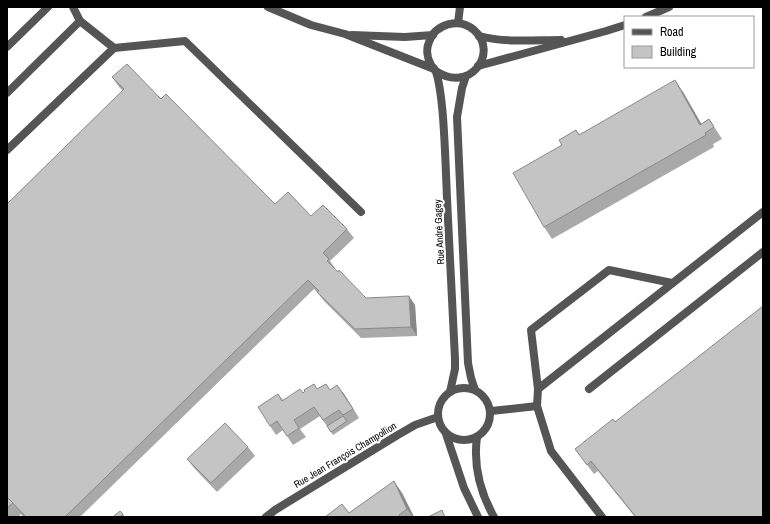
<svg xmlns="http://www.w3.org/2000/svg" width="770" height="524" font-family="'Archivo Narrow',sans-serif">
  <rect width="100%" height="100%" fill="#fff"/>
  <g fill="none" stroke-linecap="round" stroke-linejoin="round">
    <g stroke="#555" stroke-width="8">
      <polyline points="80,21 114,48"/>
      <polyline points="458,23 460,7"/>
      <polyline points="7,93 80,21 73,7"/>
      <polyline points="7,150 114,48 185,41 361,212"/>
      <polyline points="538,389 531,330 609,270 672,283"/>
      <polyline points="589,389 763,252"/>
      <polyline points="491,411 537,406"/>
      <polyline points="602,517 551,451 537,406 538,389 763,212"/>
    </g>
    <g stroke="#555" stroke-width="8">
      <polyline points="268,7 311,25 345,34 434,69"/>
      <polyline points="646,17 669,7"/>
      <polyline points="352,35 405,37 433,35"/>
      <path d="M479,36C506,43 534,40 561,40"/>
      <polyline points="7,47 48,7"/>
      <polyline points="478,66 606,31 625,25"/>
      <path d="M436,71C469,94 500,53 474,30C459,17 435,24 429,42C426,49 427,58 431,65C433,67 435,70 436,72C440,84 442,105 443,117C445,144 446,172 447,199C450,252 452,306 455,359V369L450,392"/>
      <polyline points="466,76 462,88 457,117 468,363 471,378 475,390"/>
      <circle cx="464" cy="414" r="26"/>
      <polyline points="446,434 464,488 478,517"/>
      <path d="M477,437C473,466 480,492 494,517"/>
      <polyline points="266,517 275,510 396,436 415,425 438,417"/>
    </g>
  </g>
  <g fill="#a9a9a9">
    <polygon points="112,77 161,99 275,204 347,229 354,238 330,261 335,268 335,269 366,298 415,305 417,336 361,338 324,301 317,292 314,289 80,517 23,517 21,514 18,517 7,517 7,204 123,91 119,87"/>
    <polygon points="683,92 701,124 709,119 722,139 713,144 714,147 552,239 544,227 562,145 576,130 579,135"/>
    <polygon points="317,389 330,390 344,394 359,418 333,435 320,416 300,429 306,437 293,445 283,430 276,435 270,426 278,394 283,400 303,393"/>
    <polygon points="615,422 763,517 635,517 598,471 594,474 575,449"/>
    <polygon points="248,447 255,456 217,492 194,468 187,459"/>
    <polygon points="402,493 414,517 325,517 349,513"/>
    <polygon points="123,514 125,517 115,517"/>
  </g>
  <g fill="#898989">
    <polygon points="675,80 683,92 706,132 700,125"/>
    <polygon points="409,296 415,305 417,336 411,327"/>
    <polygon points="337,385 344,394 359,418"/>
    <polygon points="394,481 402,493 414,517 413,517 407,509"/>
  </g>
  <g fill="#c4c4c4" stroke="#898989">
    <polygon points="127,64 161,99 166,94 275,204 288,192 311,216 323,205 347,229 323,253 329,259 327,261 338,272 339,270 366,298 409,296 411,327 355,329 317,292 319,291 308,280 65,517 26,517 7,497 7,204 124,89 112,77"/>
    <polygon points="675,80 700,125 709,119 714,127 705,133 706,135 544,227 513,173 562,145 559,140 576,130 579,135"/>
    <polygon points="763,306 763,517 636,517 591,461 587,465 575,449 613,419 615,422"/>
    <polygon points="314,384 317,389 326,384 330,390 337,385 353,409 343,415 339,410 323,420 314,407 294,420 299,428 287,436 277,421 270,426 258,407 278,394 282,401 300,389 303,393 305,391 304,390"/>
    <polygon points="343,416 347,421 331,432 327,426"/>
    <polygon points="225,423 248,447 211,483 187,459"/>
    <polygon points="394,481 407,509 399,515 401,517 325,517 342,504 349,513"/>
    <polygon points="7,497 13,503 7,508"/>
    <polygon points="442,510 445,517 428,517"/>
    <polygon points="120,511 123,514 120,517 115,517 114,516"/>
  </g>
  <g text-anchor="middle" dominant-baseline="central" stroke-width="4" stroke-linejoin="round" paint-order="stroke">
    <g font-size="10" fill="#000" stroke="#fff">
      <text transform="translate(439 232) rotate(-93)">Rue André Gagey</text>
      <text transform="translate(345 455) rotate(-31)">Rue Jean François Champollion</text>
    </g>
  </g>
  <rect width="770" height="524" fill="none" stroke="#000000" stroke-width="16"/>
  <rect x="624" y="16" width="130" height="52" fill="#ffffff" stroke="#999999"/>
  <rect x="632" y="29" width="20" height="6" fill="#555555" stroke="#999999"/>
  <text x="660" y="36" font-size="12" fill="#000000">Road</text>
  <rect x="632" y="46" width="20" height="12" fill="#c4c4c4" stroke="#999999"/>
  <text x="660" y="56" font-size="12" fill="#000000">Building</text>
</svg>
